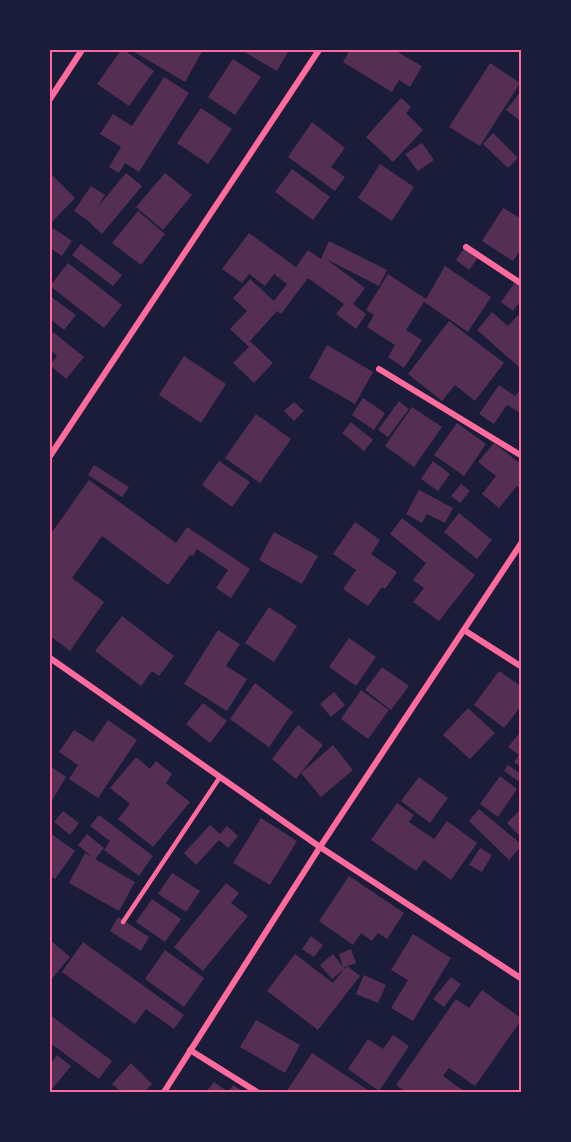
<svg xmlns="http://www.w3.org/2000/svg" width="571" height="1142" font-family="Signika,sans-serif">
  <rect width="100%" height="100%" fill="#1b1b3a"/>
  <g fill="#542f53">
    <polygon points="121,50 124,50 154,71 129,106 97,84"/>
    <polygon points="131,50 203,50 185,82"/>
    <polygon points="241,50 289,50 277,71"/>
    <polygon points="350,50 394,50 422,66 410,87 399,80 392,92 343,62"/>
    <polygon points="233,59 261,77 235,115 208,97"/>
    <polygon points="490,63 520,83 480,146 449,127"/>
    <polygon points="164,77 189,93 139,172 125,163 119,173 109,167 121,147 100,134 113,114 132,126"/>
    <polygon points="522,90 522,122 506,110"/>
    <polygon points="401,98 411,107 406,113 423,130 393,162 366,137"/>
    <polygon points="201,108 232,129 208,164 177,143"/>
    <polygon points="312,122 345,148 331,167 345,177 335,191 288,157"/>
    <polygon points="493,133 518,158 508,168 483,144"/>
    <polygon points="422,143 434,160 418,171 405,154"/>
    <polygon points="380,164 414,187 392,221 358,198"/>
    <polygon points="292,169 330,197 313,220 275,192"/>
    <polygon points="50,173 75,198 50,224"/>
    <polygon points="126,173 142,186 102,234 87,220 74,211 91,186 105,195 97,208"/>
    <polygon points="165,173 192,195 163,230 136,207"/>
    <polygon points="503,208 522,219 522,248 513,261 482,241"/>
    <polygon points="138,211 165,234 141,265 112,243"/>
    <polygon points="53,228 72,241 62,256 50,248 50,234"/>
    <polygon points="249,233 296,267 308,250 321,259 329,241 387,270 379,286 326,259 365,288 353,304 366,314 356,329 336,314 344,304 308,278 281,314 277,311 250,341 273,363 254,383 233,363 249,347 230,329 247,311 233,298 250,279 274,301 287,284 274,274 265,286 249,274 242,283 222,269"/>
    <polygon points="81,244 122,275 113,286 72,255"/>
    <polygon points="467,244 480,255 469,270 456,260"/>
    <polygon points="68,263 122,305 104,328 50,286"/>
    <polygon points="445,266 491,297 468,332 424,302 406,330 422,340 404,368 388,357 395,345 367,327 374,315 366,310 388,274 426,299"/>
    <polygon points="518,278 522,281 522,299 513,311 501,302"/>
    <polygon points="50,296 76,315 64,330 50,319"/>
    <polygon points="492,312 508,326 518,315 522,318 520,368 477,330"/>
    <polygon points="449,321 504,363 475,401 455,385 442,401 408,374"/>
    <polygon points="53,332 84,357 66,379 50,365 57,356 50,350 50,337"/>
    <polygon points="327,345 373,372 355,404 309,378"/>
    <polygon points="184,356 226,384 201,423 159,395"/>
    <polygon points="499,385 515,396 522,387 522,414 507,405 494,424 479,414"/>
    <polygon points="363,398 385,413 374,430 352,415"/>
    <polygon points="399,401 409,409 388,437 378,430"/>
    <polygon points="294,402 304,411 294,421 284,411"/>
    <polygon points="412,407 442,427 414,467 385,446"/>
    <polygon points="256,414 291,439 260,483 225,458"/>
    <polygon points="351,422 373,440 364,451 342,433"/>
    <polygon points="457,423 486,444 464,476 434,455"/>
    <polygon points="494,443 522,465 522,489 517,486 499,508 482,494 496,476 478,462"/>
    <polygon points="219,461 250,482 232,507 202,485"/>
    <polygon points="433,461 450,474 438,491 421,479"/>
    <polygon points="94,465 129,487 122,497 88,475"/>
    <polygon points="89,480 176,543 187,527 250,569 231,598 216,588 228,570 197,549 193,556 190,555 168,585 102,536 72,578 104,602 70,651 50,636 50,535"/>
    <polygon points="461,484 470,491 460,503 451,496"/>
    <polygon points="419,490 453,508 445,523 427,514 422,523 406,514"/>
    <polygon points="459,513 492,540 477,559 444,532"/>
    <polygon points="402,518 475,575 439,621 413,602 424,588 413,580 426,563 390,534"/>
    <polygon points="355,522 380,540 371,554 397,572 385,589 382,587 368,606 343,589 356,570 333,554"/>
    <polygon points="274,532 318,556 302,584 259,560"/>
    <polygon points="269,607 297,626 274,662 245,643"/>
    <polygon points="122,616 174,656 159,676 152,671 141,686 95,651"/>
    <polygon points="218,630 240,644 226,666 247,679 227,711 184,684"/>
    <polygon points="349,638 376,657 356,686 329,667"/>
    <polygon points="382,667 409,686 391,710 365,690"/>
    <polygon points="499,671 522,687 522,705 504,728 474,705"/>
    <polygon points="255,683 293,712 269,747 230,719"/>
    <polygon points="361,690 389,710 368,739 341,719"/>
    <polygon points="334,692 345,705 331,717 320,704"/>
    <polygon points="203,703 227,721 210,743 186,724"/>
    <polygon points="468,708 495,733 470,759 443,735"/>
    <polygon points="108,720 137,740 98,798 69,779 78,765 59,752 74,730 93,742"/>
    <polygon points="298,725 323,745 296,779 272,759"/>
    <polygon points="522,730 522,768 514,762 519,755 508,747"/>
    <polygon points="333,745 353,770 321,797 301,773"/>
    <polygon points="136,757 150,769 156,761 172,774 166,783 190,802 153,847 118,819 130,804 110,788"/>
    <polygon points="508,765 522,775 518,781 504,771"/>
    <polygon points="50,766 66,777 50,804"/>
    <polygon points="500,776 517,789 498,817 480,804"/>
    <polygon points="419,777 448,798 430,823 401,801"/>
    <polygon points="397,803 414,815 409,822 434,839 447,821 477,843 451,880 424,860 416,871 371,840"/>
    <polygon points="522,808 522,838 507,823"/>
    <polygon points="479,809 522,845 509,860 469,821"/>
    <polygon points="63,811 79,823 70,835 54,822"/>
    <polygon points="99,815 153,856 139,876 104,850 110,841 90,826"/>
    <polygon points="261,818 297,841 270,885 233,863"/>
    <polygon points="210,825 220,834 227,826 238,836 228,848 219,840 196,865 184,853"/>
    <polygon points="50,833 75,851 55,879 50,875"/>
    <polygon points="87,834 104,848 95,859 135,882 119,911 69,883 85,853 92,857 78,845"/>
    <polygon points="480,848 492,855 482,872 469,865"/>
    <polygon points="172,873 200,891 186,912 158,894"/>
    <polygon points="349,876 404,913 387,939 378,933 372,941 361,933 353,945 319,921"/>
    <polygon points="226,883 239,893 231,903 248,916 203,971 174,947"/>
    <polygon points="152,899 181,919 165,942 136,922"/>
    <polygon points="118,917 149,937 141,951 110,931"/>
    <polygon points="413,934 451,958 413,1021 391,1008 408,980 391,970"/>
    <polygon points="311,936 323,945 314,957 302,949"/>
    <polygon points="50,940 70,957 50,981"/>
    <polygon points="83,942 184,1015 174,1029 146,1009 135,1024 62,972"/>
    <polygon points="351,949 356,963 344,967 345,969 347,966 360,976 318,1030 267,991 295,954 333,983 344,969 332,979 320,965 333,954 343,967 339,954"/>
    <polygon points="165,950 204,978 184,1007 145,979"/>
    <polygon points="364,975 386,985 378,1003 356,994"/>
    <polygon points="451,977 461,984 444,1007 433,999"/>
    <polygon points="482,990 522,1019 475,1086 449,1068 443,1076 465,1092 406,1092 396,1085 456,999 469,1008"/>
    <polygon points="50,1015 112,1061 99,1079 50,1043"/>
    <polygon points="256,1020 300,1045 285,1073 240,1047"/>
    <polygon points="393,1035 409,1046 379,1091 348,1069 368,1039 383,1049"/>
    <polygon points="312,1053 371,1092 286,1092"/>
    <polygon points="57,1055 71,1066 53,1088 50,1085 50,1065"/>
    <polygon points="131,1063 152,1084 144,1092 121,1092 112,1084"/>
    <polygon points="214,1082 228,1092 233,1085 244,1092 206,1092"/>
  </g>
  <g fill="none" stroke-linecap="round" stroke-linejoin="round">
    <polyline stroke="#ff6b9d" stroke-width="4.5" points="123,922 220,777"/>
    <g stroke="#ff6b9d" stroke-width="6">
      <polyline points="50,99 82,50"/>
      <polyline points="466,247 522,284"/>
      <polyline points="379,369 522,456"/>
      <polyline points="50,456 319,50"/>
      <polyline points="464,630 522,667"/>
      <polyline points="50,658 320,847 522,979"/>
      <polyline points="190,1050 257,1092"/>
      <polyline points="164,1092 320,847 522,542"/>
    </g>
  </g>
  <rect width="571" height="1142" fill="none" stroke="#1b1b3a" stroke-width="102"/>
  <rect x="51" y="51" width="469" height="1040" fill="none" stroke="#ff6b9d" stroke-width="2"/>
</svg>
